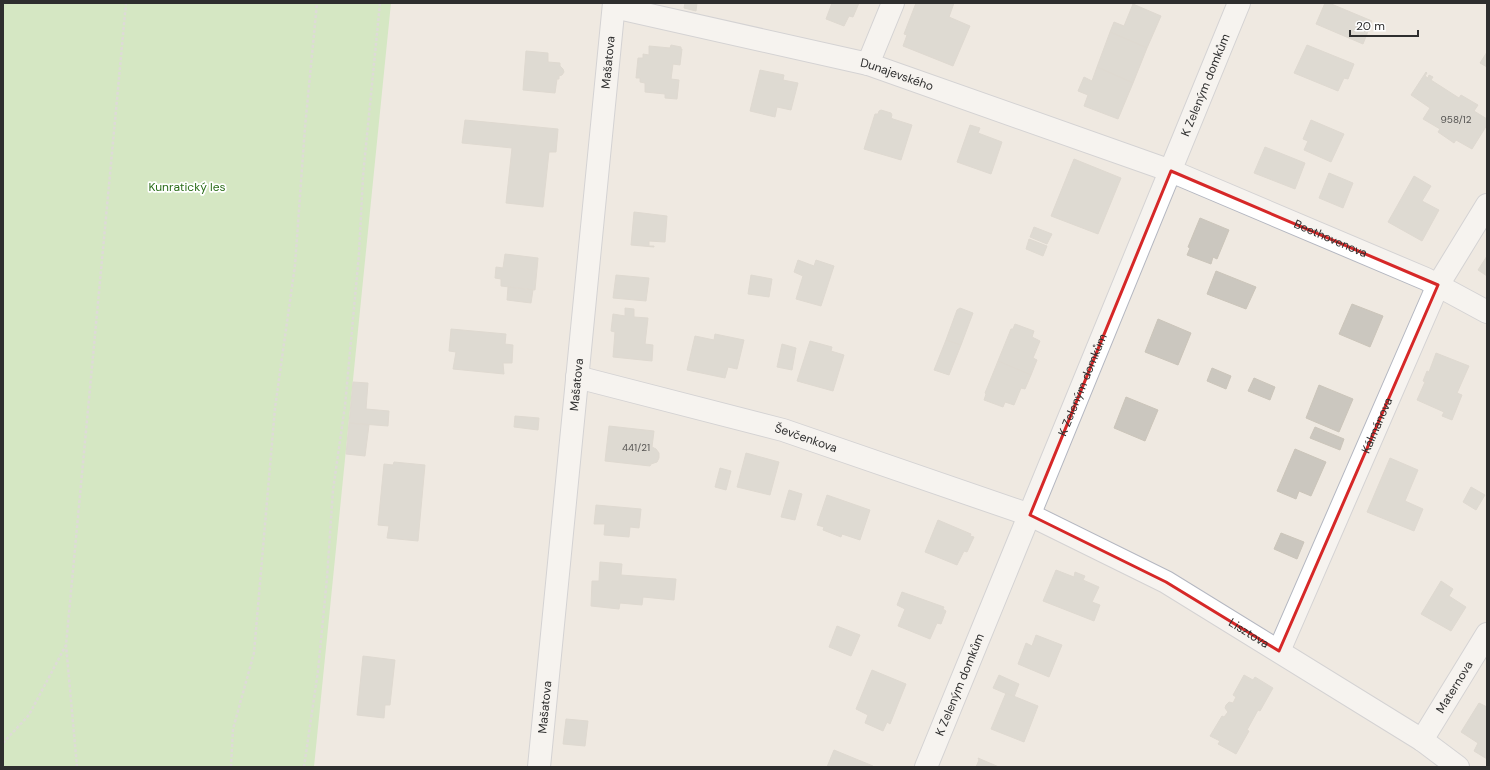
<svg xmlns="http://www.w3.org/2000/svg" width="1490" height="770" font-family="'DM Sans',sans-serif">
  <rect width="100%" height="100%" fill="#efe9e1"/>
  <polygon fill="#b6e59e" points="3,3 391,3 314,767 3,767"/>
  <g fill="#cbc7bf" stroke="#cbc5ba">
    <polygon points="685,3 697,3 696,11 684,8"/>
    <polygon points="832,3 859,3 853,17 849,16 844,26 826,19"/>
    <polygon points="916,3 954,3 949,17 970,26 953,66 903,46 907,35 904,34"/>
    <polygon points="1325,3 1329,3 1372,21 1363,44 1316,24"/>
    <polygon points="1133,4 1161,16 1147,48 1110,32 1114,22 1124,26"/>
    <polygon points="1110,32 1147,48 1133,83 1097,67"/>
    <polygon points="671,45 681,47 681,49 682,49 680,65 673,64 671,79 679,80 677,99 665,98 665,94 645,92 645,83 640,82 640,78 636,78 638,58 643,58 643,54 649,55 649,46 670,48"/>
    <polygon points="1307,45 1354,64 1348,79 1344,78 1338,91 1294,73"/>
    <polygon points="526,51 548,53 548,62 560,63 560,66 563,69 564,72 562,75 559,76 559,79 557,79 555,93 523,90"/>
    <polygon points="1487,52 1487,67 1480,63"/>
    <polygon points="1097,67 1133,83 1118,119 1084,106 1088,95 1078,91 1084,77 1092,81"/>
    <polygon points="760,70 784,75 783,80 798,83 791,110 777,107 775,117 750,111"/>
    <polygon points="1426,72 1427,73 1425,76 1428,78 1429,75 1433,77 1431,80 1459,98 1461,95 1478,105 1474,111 1487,119 1487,125 1472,149 1456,140 1454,143 1438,132 1440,129 1423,119 1430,108 1411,95"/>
    <polygon points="881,110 891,113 892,115 891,118 893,119 912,125 901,160 864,149 875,114 878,114 879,111"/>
    <polygon points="465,120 558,129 556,152 549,152 543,207 506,203 512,148 462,143"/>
    <polygon points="1311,120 1344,134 1331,162 1304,150 1308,141 1303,139"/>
    <polygon points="970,125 980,128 978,133 1002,142 991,174 957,162"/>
    <polygon points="1265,147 1305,163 1295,189 1254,173"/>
    <polygon points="1074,159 1121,178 1098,234 1051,216"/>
    <polygon points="1329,173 1353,183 1343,208 1319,198"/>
    <polygon points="1414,176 1431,186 1422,201 1439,210 1422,241 1388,222"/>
    <polygon points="634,212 667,216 665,242 649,241 649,246 654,246 654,247 631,245"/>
    <polygon points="1200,218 1229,230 1217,259 1213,257 1211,264 1187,255 1190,248 1188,247"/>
    <polygon points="1034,227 1052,234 1047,244 1030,237"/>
    <polygon points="1029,239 1047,246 1043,256 1026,249"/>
    <polygon points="505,254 538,258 535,290 501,286 501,279 495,278 496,267 503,268"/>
    <polygon points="1487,256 1487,276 1478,270"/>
    <polygon points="798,260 814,266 816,260 834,266 821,306 796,299 803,276 794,272"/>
    <polygon points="1216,271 1256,287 1246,309 1207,294"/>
    <polygon points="616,275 649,278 646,301 613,298"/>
    <polygon points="751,275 772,279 769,297 748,294"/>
    <polygon points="508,287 533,290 531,303 507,300"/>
    <polygon points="1352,304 1383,316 1370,347 1339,334"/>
    <polygon points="625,308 634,309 634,317 648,318 645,344 653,345 652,361 613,357 615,332 611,331 613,314 625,316"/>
    <polygon points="960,308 973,313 961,345 946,340 957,310"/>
    <polygon points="1158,319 1191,333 1178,365 1145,352"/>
    <polygon points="1015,324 1034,331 1032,337 1040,341 1033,358 1037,360 1031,375 998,361 1011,329 1013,329"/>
    <polygon points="451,329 506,334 505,344 513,345 512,363 503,363 504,374 453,369 456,352 449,351"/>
    <polygon points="715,334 744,340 737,369 728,367 725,378 687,370 695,336 714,340"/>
    <polygon points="946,340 961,345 949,375 934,370"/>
    <polygon points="810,341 832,347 831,351 844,355 833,391 797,381"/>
    <polygon points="782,344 796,348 792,370 777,367"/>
    <polygon points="1436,353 1469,366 1457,393 1462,395 1452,420 1442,416 1444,412 1417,400 1425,382 1423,381 1427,371 1429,372"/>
    <polygon points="998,361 1031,375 1025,389 1021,388 1014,405 1005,402 1003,407 984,400 986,394 985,393"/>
    <polygon points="1212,368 1231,376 1226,389 1207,381"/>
    <polygon points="1254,378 1275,387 1270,400 1248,391"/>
    <polygon points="353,382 368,383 366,409 389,411 388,426 349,423"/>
    <polygon points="1319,385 1353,399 1339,432 1306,418"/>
    <polygon points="1126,397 1158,410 1145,441 1114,428"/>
    <polygon points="515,416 539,418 538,430 514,427"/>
    <polygon points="349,423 369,425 365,456 346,454"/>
    <polygon points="609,426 654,431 652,447 656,449 659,453 659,458 657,462 651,464 650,466 605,461"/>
    <polygon points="1315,427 1344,439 1340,450 1310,438"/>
    <polygon points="1295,449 1326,462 1311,496 1299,491 1296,499 1277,491"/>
    <polygon points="746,453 779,462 770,495 737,487"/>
    <polygon points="1390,458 1418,470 1405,501 1423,509 1414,531 1367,512"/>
    <polygon points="394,462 425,465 418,541 387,538 389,526 378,525 384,464 393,465"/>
    <polygon points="720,468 731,471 726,490 715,487"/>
    <polygon points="1471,487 1485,495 1476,510 1463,502"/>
    <polygon points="789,490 802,494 795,520 781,517"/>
    <polygon points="827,495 870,510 860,540 842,534 841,537 823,530 824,527 817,525"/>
    <polygon points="596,505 641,509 639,528 630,527 629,537 604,535 605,524 594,524"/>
    <polygon points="938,520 971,534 970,536 974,537 967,552 964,551 957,565 925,552"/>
    <polygon points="1281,533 1304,542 1297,559 1274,549"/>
    <polygon points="600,562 622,564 621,575 676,579 674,600 643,597 642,605 620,603 619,609 591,606 592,581 599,581"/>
    <polygon points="1056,570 1074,577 1075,572 1085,576 1083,580 1099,587 1092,602 1100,605 1094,621 1043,601"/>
    <polygon points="1441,581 1453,589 1449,596 1466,607 1451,631 1421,614"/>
    <polygon points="902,592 944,607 943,609 946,611 941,624 937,623 930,639 898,626 905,609 897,605"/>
    <polygon points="837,626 860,635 851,656 829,647"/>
    <polygon points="1036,635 1062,645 1049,677 1018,664 1026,643 1032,646"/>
    <polygon points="363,656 395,660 390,705 385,705 384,718 357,715"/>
    <polygon points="872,670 906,684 890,724 887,722 883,731 865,723 868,715 856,709"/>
    <polygon points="999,675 1019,684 1014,697 993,688"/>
    <polygon points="1244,675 1253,680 1255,677 1273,688 1260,711 1258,710 1247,730 1249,731 1236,754 1218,744 1220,741 1210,736 1222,716 1224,717 1228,712 1225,708 1226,705 1229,702 1233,703 1236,697 1233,695"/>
    <polygon points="1006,693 1038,706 1024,742 991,729"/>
    <polygon points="1479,703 1487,707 1487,759 1474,751 1478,743 1461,732"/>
    <polygon points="566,719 588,721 585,746 563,744"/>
    <polygon points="834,750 873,766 873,767 827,767"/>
    <polygon points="978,758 999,767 976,767 979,760"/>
  </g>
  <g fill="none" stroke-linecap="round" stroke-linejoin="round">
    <g stroke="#b4b7c1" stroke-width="24">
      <g id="minor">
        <path id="s1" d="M614,7L868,64L1171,171L1426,279L1487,312"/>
        <polyline points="868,64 893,3"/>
        <path id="s2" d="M577,377L783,430L1030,515L1166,582L1422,740L1458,767"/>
        <path id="s3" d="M1279,651L1438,285L1487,205"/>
        <path id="s4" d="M1422,740L1487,634"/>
        <path id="s5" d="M539,767L614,3"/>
        <path id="s6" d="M926,767L1239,3"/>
      </g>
    </g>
    <g stroke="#c9c9c9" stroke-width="2.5" stroke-dasharray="3 2" stroke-linecap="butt">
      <polyline points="3,743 29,715 66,645"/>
      <polyline points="77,767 66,645 126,3"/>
      <polyline points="231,767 233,729 254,653 275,408 295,265 305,127 317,3"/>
      <polyline points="304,767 318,671 327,578 333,490 345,406 359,254 363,176 380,3"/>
    </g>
    <use href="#minor" stroke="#fff" stroke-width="22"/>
  </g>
  <path d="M0 0H1490V770H0ZM1171,171L1438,285L1279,651L1166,582L1030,515Z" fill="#efe9e1" fill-opacity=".55" fill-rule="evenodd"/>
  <path fill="none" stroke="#d62828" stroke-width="3" stroke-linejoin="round" d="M1171,171L1438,285L1279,651L1166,582L1030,515Z"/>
  <g text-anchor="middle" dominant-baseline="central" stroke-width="3.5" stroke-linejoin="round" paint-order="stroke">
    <g font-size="10" fill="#555452">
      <text x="1456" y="119">958/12</text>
      <text x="636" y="447">441/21</text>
    </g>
    <g font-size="12" fill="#2e2e2e" stroke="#fff">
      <text stroke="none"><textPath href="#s5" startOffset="708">Mašatova</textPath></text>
      <text stroke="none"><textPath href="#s1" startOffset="291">Dunajevského</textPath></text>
      <text stroke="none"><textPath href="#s6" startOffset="737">K Zeleným domkům</textPath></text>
      <text stroke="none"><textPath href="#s1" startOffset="755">Beethovenova</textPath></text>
      <text stroke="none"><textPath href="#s5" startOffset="384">Mašatova</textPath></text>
      <text stroke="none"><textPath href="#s6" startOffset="413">K Zeleným domkům</textPath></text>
      <text stroke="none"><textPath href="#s3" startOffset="246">Kálmánova</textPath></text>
      <text stroke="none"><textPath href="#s2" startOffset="237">Ševčenkova</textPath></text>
      <text stroke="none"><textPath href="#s2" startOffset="723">Lisztova</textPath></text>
      <text stroke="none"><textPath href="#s6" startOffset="89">K Zeleným domkům</textPath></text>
      <text stroke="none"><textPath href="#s4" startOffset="62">Maternova</textPath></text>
      <text stroke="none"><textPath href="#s5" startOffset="60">Mašatova</textPath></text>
    </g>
    <g font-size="12" fill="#2c6e1b" stroke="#fff">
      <text x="187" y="187">Kunratický les</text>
    </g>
  </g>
  <rect width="1490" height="770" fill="none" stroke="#2e2e2e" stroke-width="8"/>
  <path d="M1350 30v6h68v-6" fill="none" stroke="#2e2e2e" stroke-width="2"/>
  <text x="1356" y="30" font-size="12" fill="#2e2e2e" stroke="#ffffff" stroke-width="3" paint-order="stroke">20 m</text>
</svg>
